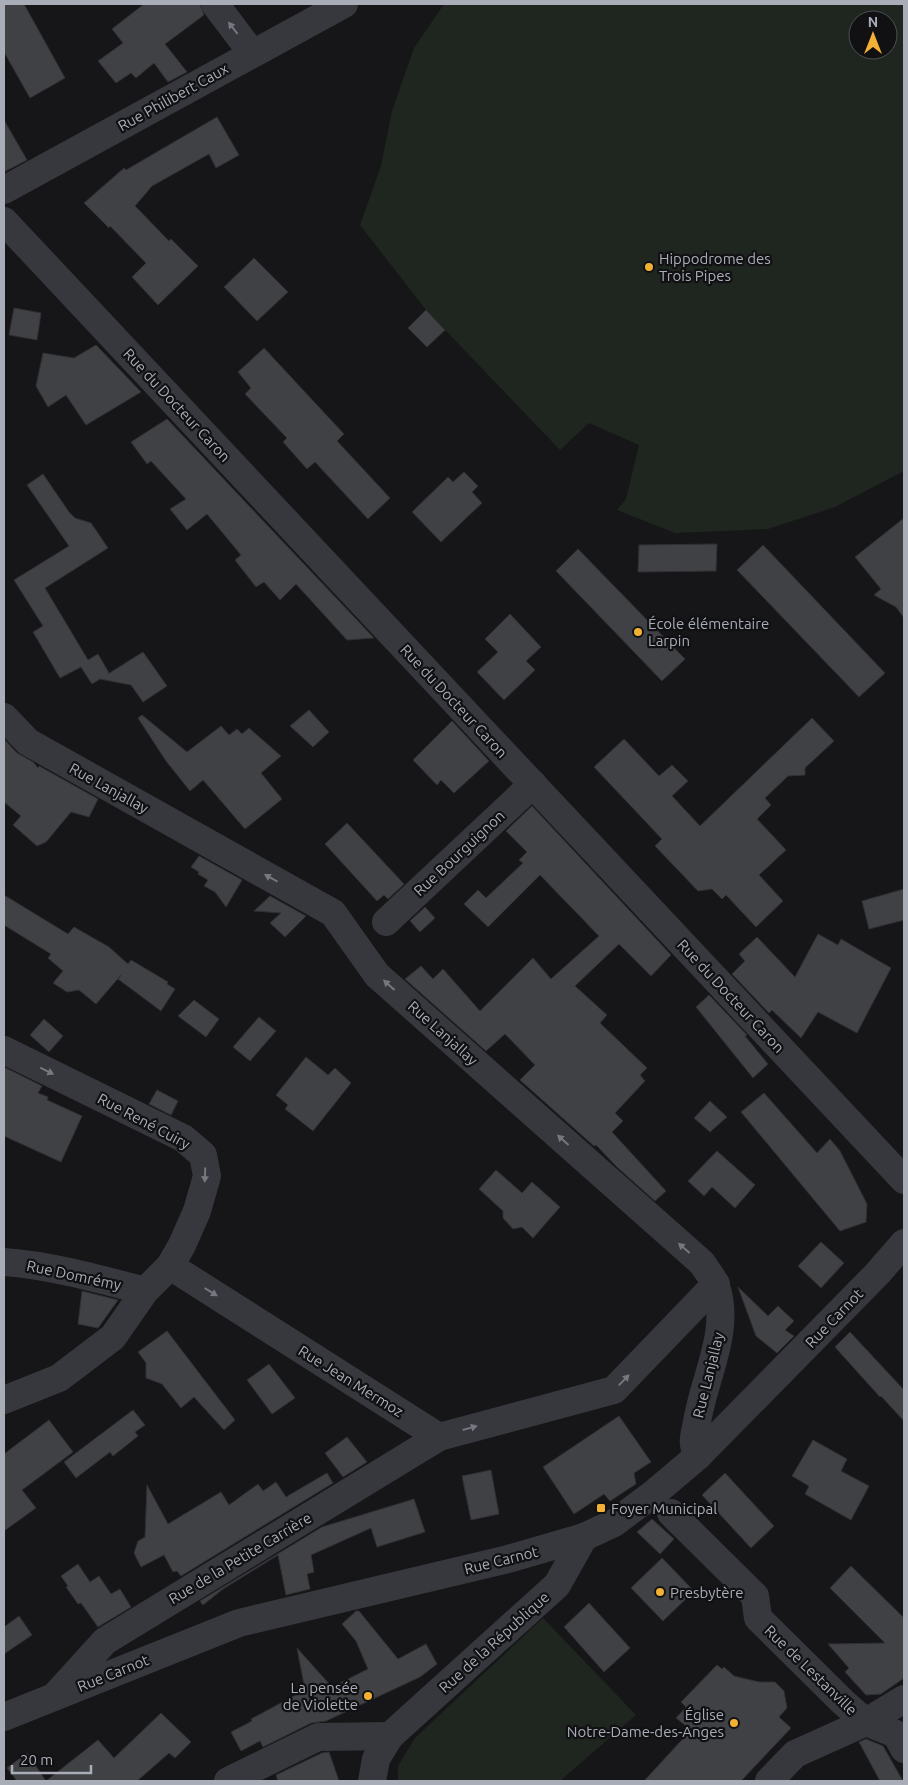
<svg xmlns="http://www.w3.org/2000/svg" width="908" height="1785" font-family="Ubuntu,sans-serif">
  <rect width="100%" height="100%" fill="#161618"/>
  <g fill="#1e261f" fill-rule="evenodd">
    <path d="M444,4H904V471L835,507L768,529L675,533L617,510L626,499L639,445L589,423L560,450L426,310L360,225L381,166L392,111L414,48ZM858,20H888V50H858Z"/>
    <polygon points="543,1618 636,1715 560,1781 398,1781 398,1766 415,1738"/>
  </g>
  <g fill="#404145" stroke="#303034">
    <polygon points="4,4 24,4 65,78 30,98 4,52"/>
    <polygon points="144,4 200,4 204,15 165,44 187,72 168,82 154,63 136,78 131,73 116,83 98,61 123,43 112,29"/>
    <polygon points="217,117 239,155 216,168 209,154 152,186 135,206 169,241 171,239 198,266 158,305 132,277 146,263 110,226 109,228 84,203 124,168 126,170"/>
    <polygon points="4,120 27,160 4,172"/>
    <polygon points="254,258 288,292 257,321 224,287"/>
    <polygon points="14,308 41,313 37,340 9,335"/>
    <polygon points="426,310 445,330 427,347 408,328"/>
    <polygon points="96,345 141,392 86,425 66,395 48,407 36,386 43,353 74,358"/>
    <polygon points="264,348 344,434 337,441 390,498 368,519 315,462 307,469 283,442 287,438 245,394 251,388 238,372"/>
    <polygon points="167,419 234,490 374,638 347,640 296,584 280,600 264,582 256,587 235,560 241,555 207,514 187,530 170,509 186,499 151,461 147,464 131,442"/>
    <polygon points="464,472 478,486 472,492 482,503 441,542 412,512 448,477 453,482"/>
    <polygon points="43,474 69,512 75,518 91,523 108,548 45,588 88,660 98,654 109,673 108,674 143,652 167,686 143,702 131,685 100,679 92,684 81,667 60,678 33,632 43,626 14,580 69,546 27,485"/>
    <polygon points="904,518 904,618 896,607 874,595 881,589 855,557"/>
    <polygon points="717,544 716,571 638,572 639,545"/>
    <polygon points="763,545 885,673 859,697 737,570"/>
    <polygon points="578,549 685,659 662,681 556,571"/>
    <polygon points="510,614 541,647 526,661 535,670 504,700 477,672 498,652 485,639"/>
    <polygon points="309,710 329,732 313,747 290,726"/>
    <polygon points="142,715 187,752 221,726 229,735 237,729 242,734 249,728 281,756 261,773 282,799 245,829 203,780 190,791 166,761 138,718"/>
    <polygon points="812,718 834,741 805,768 805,775 788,776 765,798 771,805 757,819 786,850 759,875 783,901 756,927 726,895 722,899 712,889 698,891 655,846 662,839 594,767 624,739 659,776 672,765 688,781 672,796 700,826"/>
    <polygon points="452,721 489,761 454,793 441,780 437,785 413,760"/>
    <polygon points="4,739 17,753 33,762 38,768 39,766 98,799 89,817 71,812 46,842 37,846 13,825 21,816 4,802"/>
    <polygon points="532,806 671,955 651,976 619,944 575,986 607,1015 600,1023 647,1068 640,1075 645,1081 615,1113 623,1121 612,1132 666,1191 655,1201 617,1167 596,1145 594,1146 520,1080 535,1065 505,1034 486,1051 405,979 421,966 433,979 443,969 480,1011 533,958 551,979 599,936 540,875 488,927 464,904 478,890 486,898 523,863 519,860 527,852 506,831"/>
    <polygon points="347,823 404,884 388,899 384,895 377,901 325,844"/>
    <polygon points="199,856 242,880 226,907 215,892 204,886 208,880 198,874 199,872 191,867"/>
    <polygon points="904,889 904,920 869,929 862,901"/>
    <polygon points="4,895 68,934 74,927 109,947 128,964 131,960 168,982 167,984 175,989 161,1011 118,979 121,975 96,1004 79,990 67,992 53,983 63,971 48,958 51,954 4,925"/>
    <polygon points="270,896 306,916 285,937 270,923 281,913 254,911"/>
    <polygon points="425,907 435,918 420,932 410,921"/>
    <polygon points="818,934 838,945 841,939 891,968 857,1033 818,1012 801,1038 772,1010 769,1013 732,974 745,961 739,954 757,937 795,977"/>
    <polygon points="709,995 747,1035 745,1036 768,1064 753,1078 696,1007"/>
    <polygon points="194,1000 219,1019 206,1037 178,1016"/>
    <polygon points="259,1017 276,1031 250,1061 233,1047"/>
    <polygon points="44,1019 63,1036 49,1052 30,1035"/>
    <polygon points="306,1057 328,1075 335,1068 351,1083 313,1131 285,1109 288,1105 276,1095"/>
    <polygon points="4,1067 42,1086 38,1093 48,1097 47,1100 82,1116 61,1162 4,1136"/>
    <polygon points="157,1090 178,1101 171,1115 149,1104"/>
    <polygon points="764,1093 817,1153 830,1139 840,1151 867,1204 866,1222 840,1231 741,1112"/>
    <polygon points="710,1101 727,1117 710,1132 694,1118"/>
    <polygon points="717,1151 755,1185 735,1208 712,1187 704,1196 688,1181"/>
    <polygon points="496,1170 522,1193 532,1182 560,1207 533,1238 522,1227 513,1229 503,1218 503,1211 479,1189"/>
    <polygon points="821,1242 844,1263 821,1288 798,1266"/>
    <polygon points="738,1287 768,1316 778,1306 794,1321 785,1330 794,1336 777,1353 756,1336"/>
    <polygon points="82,1291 118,1300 98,1328 78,1324"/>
    <polygon points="167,1331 235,1420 224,1430 194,1397 181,1408 162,1384 146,1378 146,1363 138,1352"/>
    <polygon points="850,1332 904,1390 904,1421 881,1396 880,1397 835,1347"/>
    <polygon points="269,1364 295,1398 272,1414 247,1380"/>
    <polygon points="133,1410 145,1425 135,1432 138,1436 113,1456 110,1452 76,1478 64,1462"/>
    <polygon points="619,1416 651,1462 634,1473 636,1484 610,1501 604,1494 574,1514 543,1467"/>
    <polygon points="49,1420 73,1452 22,1490 36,1508 4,1531 4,1454"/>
    <polygon points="347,1437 367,1462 343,1477 325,1453"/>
    <polygon points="813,1440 847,1459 841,1471 869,1486 851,1520 805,1494 809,1486 792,1476"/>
    <polygon points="491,1470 499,1514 471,1520 462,1476"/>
    <polygon points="327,1473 333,1483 181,1576 177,1571 173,1572 164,1555 141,1567 134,1553 138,1541 145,1537 147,1485 168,1524 221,1492 229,1505 258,1484 263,1491 276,1482 286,1497"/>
    <polygon points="725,1473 774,1526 751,1548 702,1495"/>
    <polygon points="414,1499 425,1532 377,1547 371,1528 311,1555 314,1572 307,1574 310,1589 286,1595 278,1555 223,1589 203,1605 200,1601 322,1527"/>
    <polygon points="652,1519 674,1539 660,1554 637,1532"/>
    <polygon points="662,1558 694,1591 663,1621 631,1588"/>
    <polygon points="78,1564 90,1582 99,1576 111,1594 120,1589 131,1607 98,1627 81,1603 78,1604 66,1587 68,1586 61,1576"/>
    <polygon points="851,1566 904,1618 904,1678 881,1694 866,1695 845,1672 849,1668 828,1644 885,1643 830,1588"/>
    <polygon points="589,1603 630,1648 604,1672 564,1627"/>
    <polygon points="356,1611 359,1611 398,1659 426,1644 437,1664 420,1677 326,1721 311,1723 263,1747 260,1741 241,1751 231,1732 252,1721 251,1719 305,1690 297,1648 332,1687 368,1669 356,1641 342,1624"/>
    <polygon points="19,1616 32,1635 4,1654 4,1627"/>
    <polygon points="717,1665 722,1669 724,1667 734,1676 759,1682 775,1682 784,1691 787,1708 779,1717 791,1728 741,1781 644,1781 691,1730 676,1718 686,1707 681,1702"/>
    <polygon points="161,1713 191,1742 175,1758 169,1753 137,1781 17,1781 7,1768 27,1753 46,1781 98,1740 114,1758"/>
    <polygon points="866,1739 883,1746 903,1781 880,1781 859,1742"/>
    <polygon points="329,1752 339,1781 278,1781 276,1775 322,1753"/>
  </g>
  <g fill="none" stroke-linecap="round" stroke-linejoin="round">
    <g stroke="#37383d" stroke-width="28">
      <polyline points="215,4 252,53"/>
      <polyline points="4,190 344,4"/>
      <path d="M4,717L28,742L333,913L377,975L702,1263C706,1270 714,1278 716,1286C731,1332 704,1377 697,1422C694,1437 691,1442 698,1456"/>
      <polyline points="386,922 533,784"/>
      <polyline points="4,1050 183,1138 203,1155 207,1176 197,1211 182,1245 170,1266 145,1291 113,1337 59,1378 4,1400"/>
      <path d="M4,1262C49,1265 100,1279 145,1291"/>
      <polyline points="170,1266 439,1437 614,1390 716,1284"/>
      <polyline points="671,1513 755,1596 758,1618 844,1703 866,1722 896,1734 904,1749"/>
      <polyline points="55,1696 105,1641 439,1437"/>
      <polyline points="228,1781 318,1737 390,1736"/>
      <polyline points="372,1781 376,1759 390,1736 557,1585 584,1537"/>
      <polyline points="769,1781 795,1754 866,1722 904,1699"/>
    </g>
    <g stroke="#37383d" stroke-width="28">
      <polyline points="4,221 904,1180"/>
      <polyline points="4,1717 239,1623 508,1559 584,1537 614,1523 653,1494 698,1456 877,1274 904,1243"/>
    </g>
  </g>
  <defs><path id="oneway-solid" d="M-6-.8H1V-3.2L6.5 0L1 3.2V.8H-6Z" transform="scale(1.25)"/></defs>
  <g fill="#757881">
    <use href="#oneway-solid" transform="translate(233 28) rotate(-128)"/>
    <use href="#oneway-solid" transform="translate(271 878) rotate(-151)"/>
    <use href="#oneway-solid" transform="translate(389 985) rotate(-138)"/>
    <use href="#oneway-solid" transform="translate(47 1071) rotate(26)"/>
    <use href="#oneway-solid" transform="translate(563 1140) rotate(-138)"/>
    <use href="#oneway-solid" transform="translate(205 1175) rotate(92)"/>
    <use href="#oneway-solid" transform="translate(684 1248) rotate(-139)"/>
    <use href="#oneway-solid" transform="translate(211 1292) rotate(32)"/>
    <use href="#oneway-solid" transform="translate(624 1380) rotate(-46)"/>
    <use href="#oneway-solid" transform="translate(470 1428) rotate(-16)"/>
  </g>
  <g fill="#f2b134" stroke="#111113" stroke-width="2">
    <circle cx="649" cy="267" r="5"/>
    <circle cx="638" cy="632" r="5"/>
    <rect x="596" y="1503" width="10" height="10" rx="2.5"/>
    <circle cx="660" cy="1592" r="5"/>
    <circle cx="368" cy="1696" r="5"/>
    <circle cx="734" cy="1723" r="5"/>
  </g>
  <g text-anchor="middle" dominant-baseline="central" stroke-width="4.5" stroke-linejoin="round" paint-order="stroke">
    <g font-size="15" fill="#a8adb8" stroke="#111113">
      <text transform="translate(173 97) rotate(-29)">Rue Philibert Caux</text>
      <text transform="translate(177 405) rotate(47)">Rue du Docteur Caron</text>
      <text transform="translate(454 701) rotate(47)">Rue du Docteur Caron</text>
      <text transform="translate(109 788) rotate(29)">Rue Lanjallay</text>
      <text transform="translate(459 853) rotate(-43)">Rue Bourguignon</text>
      <text transform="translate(731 996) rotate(47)">Rue du Docteur Caron</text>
      <text transform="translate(443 1033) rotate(42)">Rue Lanjallay</text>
      <text transform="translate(144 1121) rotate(28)">Rue René Cuiry</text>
      <text transform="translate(74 1275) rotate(12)">Rue Domrémy</text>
      <text transform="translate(834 1318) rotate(-46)">Rue Carnot</text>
      <text transform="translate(708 1375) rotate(-76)">Rue Lanjallay</text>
      <text transform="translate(351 1381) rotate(32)">Rue Jean Mermoz</text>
      <text transform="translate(240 1558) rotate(-31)">Rue de la Petite Carrière</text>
      <text transform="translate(501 1560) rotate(-14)">Rue Carnot</text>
      <text transform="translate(494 1642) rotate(-42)">Rue de la République</text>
      <text transform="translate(811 1670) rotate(44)">Rue de Lestanville</text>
      <text transform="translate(113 1673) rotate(-22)">Rue Carnot</text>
    </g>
    <g font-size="15" fill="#a8adb8" stroke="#111113" text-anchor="start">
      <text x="659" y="258">Hippodrome des<tspan x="659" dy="17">Trois Pipes</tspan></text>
      <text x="648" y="623">École élémentaire<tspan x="648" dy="17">Larpin</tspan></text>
      <text x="611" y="1508">Foyer Municipal</text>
      <text x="670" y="1592">Presbytère</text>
      <text x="358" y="1687" text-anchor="end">La pensée<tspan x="358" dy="17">de Violette</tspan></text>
      <text x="724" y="1714" text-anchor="end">Église<tspan x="724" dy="17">Notre-Dame-des-Anges</tspan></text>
    </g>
  </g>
  <rect width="908" height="1785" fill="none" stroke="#a8adb8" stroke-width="10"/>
  <g transform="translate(873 35)"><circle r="24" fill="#111113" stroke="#4d4f55"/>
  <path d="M0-4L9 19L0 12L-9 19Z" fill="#f2b134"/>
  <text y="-8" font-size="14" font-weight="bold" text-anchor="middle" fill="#a8adb8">N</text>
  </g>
  <path d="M12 1765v8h79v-8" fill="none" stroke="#a8adb8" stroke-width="2.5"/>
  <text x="20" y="1765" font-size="15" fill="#a8adb8" stroke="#111113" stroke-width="4" paint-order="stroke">20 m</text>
</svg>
